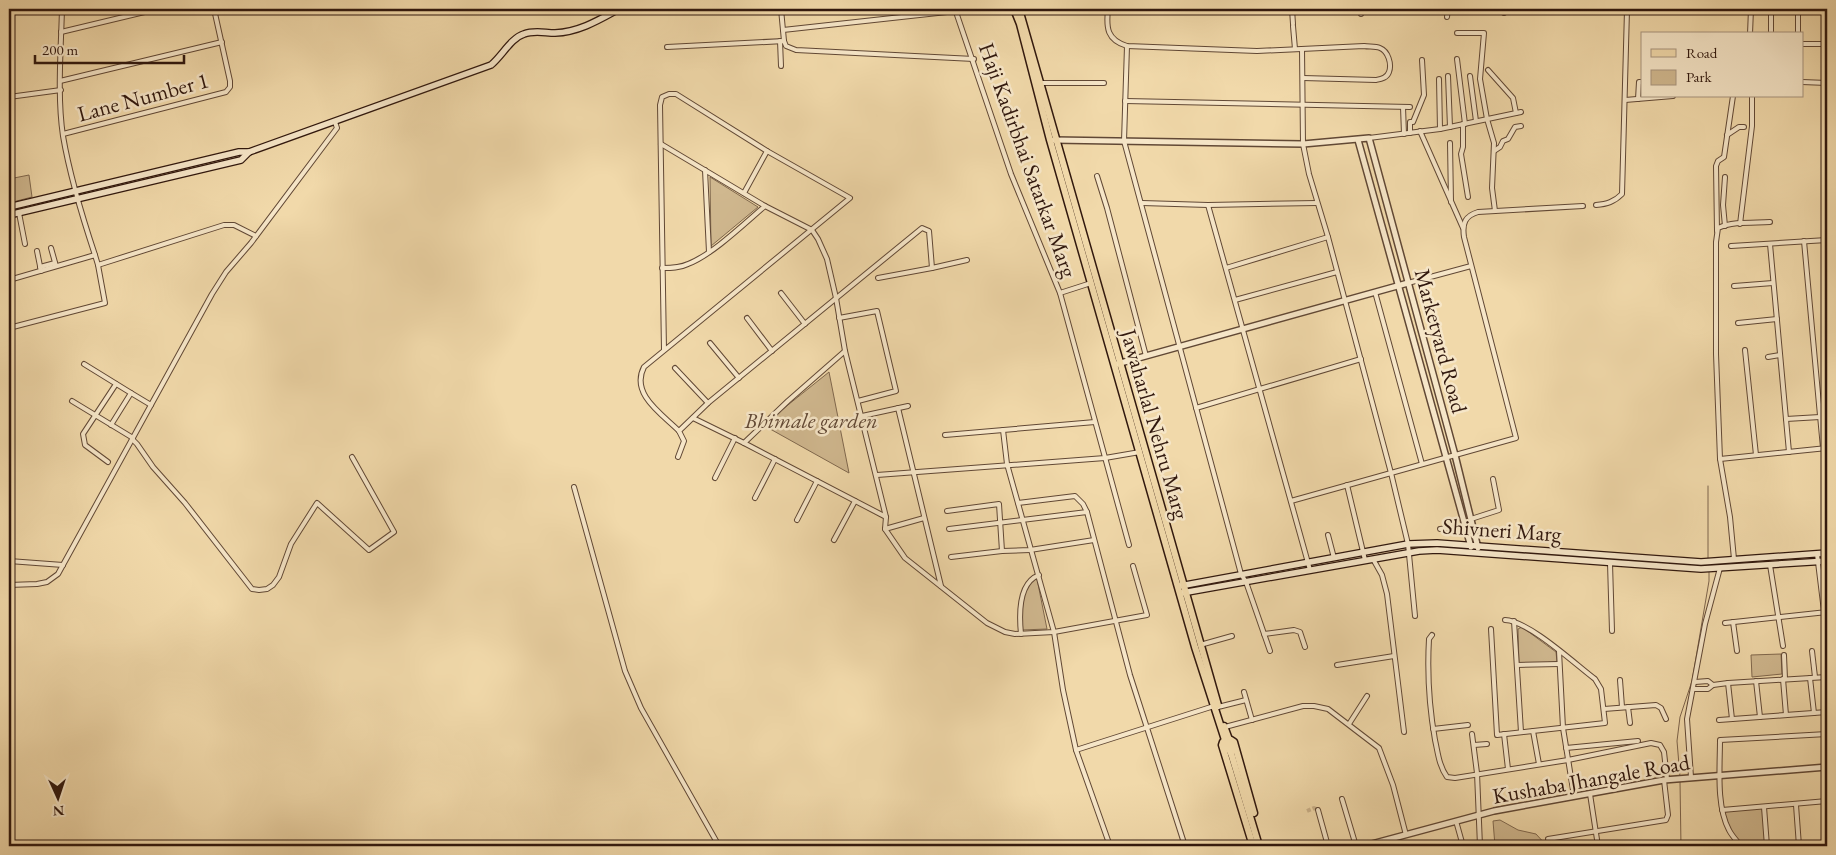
<svg xmlns="http://www.w3.org/2000/svg" width="1836" height="855" font-family="'EB Garamond',serif">
  <rect width="100%" height="100%" fill="#f1d9aa"/>
  <filter id="stains"><feTurbulence type="fractalNoise" baseFrequency=".004" numOctaves="4"/><feColorMatrix values="0 0 0 0 .2 0 0 0 0 .09 0 0 0 0 .02 0 0 0 .5 -.17"/></filter>
  <radialGradient id="worn" r=".72"><stop offset=".6" stop-color="#630" stop-opacity="0"/><stop offset="1" stop-color="#630" stop-opacity=".3"/></radialGradient>
  <g fill="#d0b88f" stroke="#80684e">
    <polygon points="29,175 32,197 9,203 9,179"/>
    <polygon points="710,177 758,207 711,246"/>
    <polygon points="829,372 849,473 763,425"/>
    <path d="M1036,574L1047,629L1021,630C1022,613 1019,584 1036,574Z"/>
    <polygon points="1522,627 1556,652 1557,662 1519,664 1518,629"/>
    <polygon points="1781,654 1782,674 1752,677 1751,655"/>
    <polygon points="1762,807 1766,846 1742,846 1731,831 1724,812"/>
    <polygon points="1500,820 1518,830 1536,834 1547,846 1495,846 1493,821"/>
  </g>
  <g fill="none" stroke-linecap="round" stroke-linejoin="round">
    <g stroke="#7d644c" stroke-width="1">
      <polyline points="1708,486 1708,560"/>
      <polyline points="1680,777 1677,741 1680,717 1692,681 1709,581 1709,572"/>
      <polyline points="1680,781 1681,846"/>
    </g>
    <polyline stroke="#cbb28b" stroke-width="4" stroke-dasharray="4 2" stroke-linecap="butt" points="1307,811 1314,808 1318,810"/>
    <g stroke="#614835" stroke-width="6">
      <g id="minor">
        <path d="M62,9C61,49 57,96 63,136C70,177 82,216 95,255"/>
        <polyline points="674,9 679,9"/>
        <polyline points="781,9 784,41"/>
        <polyline points="955,9 1011,174 1060,293 1091,283"/>
        <path d="M1108,9C1106,28 1107,40 1127,46L1257,51L1364,46C1369,47 1375,46 1380,48C1388,51 1392,64 1389,72C1387,78 1381,79 1376,80L1303,78"/>
        <polyline points="1252,9 1293,10"/>
        <polyline points="1292,9 1293,24"/>
        <polyline points="1361,9 1361,14"/>
        <polyline points="1466,9 1466,10"/>
        <polyline points="1504,9 1504,13"/>
        <polyline points="1771,9 1771,34"/>
        <polyline points="1798,9 1798,34"/>
        <polyline points="1825,9 1825,44"/>
        <polyline points="1447,17 1448,9"/>
        <polyline points="1293,26 1295,49"/>
        <polyline points="783,30 956,11"/>
        <polyline points="61,32 157,9"/>
        <polyline points="1457,33 1484,33 1480,79 1487,119 1494,143 1492,188 1495,211"/>
        <polyline points="1750,34 1751,9"/>
        <polyline points="780,41 781,66"/>
        <polyline points="1802,44 1827,44"/>
        <polyline points="1127,46 1124,141 1241,574 1246,582 1270,651"/>
        <polyline points="667,47 784,41 786,46 796,50 974,59"/>
        <polyline points="1302,49 1303,144 1309,174 1328,237 1391,473 1408,544 1415,616"/>
        <polyline points="1457,59 1465,124"/>
        <polyline points="1488,70 1513,98 1516,113"/>
        <polyline points="1448,76 1450,127"/>
        <polyline points="1470,76 1476,121"/>
        <polyline points="1439,79 1440,129"/>
        <polyline points="60,81 222,42"/>
        <polyline points="1802,82 1827,83"/>
        <polyline points="1040,83 1104,83"/>
        <polyline points="9,97 61,90"/>
        <polyline points="1638,99 1639,82 1642,82"/>
        <polyline points="1625,100 1673,96"/>
        <polyline points="1125,101 1410,107"/>
        <polyline points="1403,107 1404,134"/>
        <polyline points="1463,124 1463,147 1461,154 1468,197"/>
        <polyline points="1420,131 1463,228"/>
        <polyline points="1410,133 1410,122 1413,122 1424,95 1422,60"/>
        <polyline points="63,134 226,92 230,87 230,81 214,9"/>
        <polyline points="1727,135 1739,127 1744,127"/>
        <polyline points="1369,138 1440,129 1521,112"/>
        <polyline points="1450,143 1451,202"/>
        <polyline points="661,144 765,206 812,230 818,239 827,259 836,298 845,351 886,517 885,529 905,558 987,623 1005,632 1015,634 1054,632 1147,615 1133,566"/>
        <polyline points="1494,151 1500,147 1503,141 1508,139 1515,127 1521,126"/>
        <polyline points="705,170 709,252"/>
        <polyline points="1097,176 1107,208 1146,356"/>
        <polyline points="1725,177 1723,205 1725,226"/>
        <polyline points="744,193 767,151"/>
        <polyline points="1142,203 1208,205 1317,203"/>
        <polyline points="1208,205 1310,570"/>
        <path d="M1596,205C1607,204 1614,202 1622,194L1627,10L1629,9"/>
        <polyline points="19,213 25,244"/>
        <polyline points="1740,224 1752,126 1752,96"/>
        <polyline points="1717,231 1716,166 1718,161 1724,157 1733,96"/>
        <polyline points="1804,241 1823,448"/>
        <polyline points="1770,244 1789,452"/>
        <polyline points="1731,246 1827,240"/>
        <polyline points="51,248 56,266"/>
        <polyline points="37,251 41,271"/>
        <polyline points="40,267 55,263"/>
        <path d="M662,268C671,268 680,268 688,264C712,255 745,223 765,206"/>
        <polyline points="1226,268 1328,237"/>
        <polyline points="878,278 932,268"/>
        <polyline points="9,280 95,255 98,265 224,225 234,225 256,236"/>
        <polyline points="1408,283 1471,266"/>
        <polyline points="1734,286 1773,283"/>
        <polyline points="1375,292 1422,464"/>
        <polyline points="781,293 805,324"/>
        <polyline points="1060,293 1129,545"/>
        <polyline points="1235,300 1337,272"/>
        <polyline points="747,318 772,351"/>
        <polyline points="839,318 877,311 896,391 858,401"/>
        <polyline points="1738,323 1777,319"/>
        <polyline points="9,328 105,303 98,265"/>
        <polyline points="710,343 739,378"/>
        <path d="M664,350L660,105L662,97L669,94H676L767,151L850,198L644,367C630,394 662,414 679,431"/>
        <polyline points="1745,350 1756,455"/>
        <polyline points="1768,357 1780,355"/>
        <polyline points="84,364 131,393 111,425"/>
        <polyline points="675,368 708,403"/>
        <polyline points="131,393 151,405"/>
        <polyline points="72,401 133,438"/>
        <polyline points="898,408 941,586"/>
        <polyline points="1196,408 1361,359"/>
        <polyline points="862,416 908,406"/>
        <polyline points="693,418 744,443 886,517"/>
        <polyline points="1786,419 1820,417"/>
        <polyline points="1003,430 1007,464 1054,632 1063,690 1076,750 1110,846"/>
        <polyline points="945,435 1095,422"/>
        <polyline points="132,439 137,444 153,467 185,503 252,589 259,590 267,589 273,585 279,577 291,544 317,503 369,550 394,532 352,457"/>
        <polyline points="744,443 788,401 845,351"/>
        <polyline points="678,457 684,441 679,431 708,403 922,228 929,231 932,268 967,260"/>
        <polyline points="1720,459 1827,448"/>
        <polyline points="108,462 85,445 83,434 116,384"/>
        <polyline points="877,475 1105,458 1140,452"/>
        <polyline points="715,478 735,438"/>
        <polyline points="1347,485 1365,560"/>
        <polyline points="574,487 625,671 641,708 719,846"/>
        <polyline points="755,498 775,459"/>
        <path d="M1291,501L1516,438L1464,237C1462,223 1465,216 1478,212L1583,206"/>
        <polyline points="1018,503 1075,496 1083,504 1087,512"/>
        <polyline points="947,511 999,504 1002,551"/>
        <polyline points="1471,519 1499,510 1493,479"/>
        <polyline points="797,520 817,481"/>
        <polyline points="885,529 924,518"/>
        <polyline points="949,529 1087,512 1130,675 1185,846"/>
        <polyline points="1440,529 1465,526"/>
        <polyline points="1328,535 1334,558"/>
        <polyline points="834,540 855,501"/>
        <polyline points="1817,554 1827,636"/>
        <polyline points="951,557 1002,551 1030,550 1094,540"/>
        <polyline points="1373,559 1382,575 1387,594 1404,732"/>
        <path d="M1734,559L1730,517L1720,459L1716,354V242L1718,228C1733,221 1754,223 1770,222"/>
        <polyline points="9,561 63,565"/>
        <polyline points="1610,563 1612,631"/>
        <polyline points="1770,565 1783,646"/>
        <polyline points="9,585 37,584 47,582 58,574 212,294 226,272 251,243 337,128 335,122"/>
        <polyline points="1514,621 1521,732"/>
        <polyline points="1733,622 1737,651"/>
        <polyline points="1725,623 1827,612"/>
        <path d="M1491,629L1497,735L1605,723L1601,689L1595,679C1575,664 1529,621 1505,620"/>
        <path d="M1021,634C1019,614 1018,583 1039,575"/>
        <polyline points="1264,634 1294,630 1300,632 1305,647"/>
        <path d="M1432,635L1429,639C1427,674 1429,706 1435,740C1438,753 1439,766 1447,777L1455,778L1568,760L1651,743L1660,745L1664,752L1667,779"/>
        <polyline points="1200,645 1232,636"/>
        <polyline points="1559,651 1563,728 1574,796"/>
        <polyline points="1812,651 1815,677"/>
        <polyline points="1784,655 1785,679"/>
        <polyline points="1337,665 1394,656"/>
        <polyline points="1517,665 1559,664"/>
        <polyline points="1810,678 1814,713"/>
        <polyline points="1783,679 1786,715"/>
        <polyline points="1620,680 1622,707"/>
        <polyline points="1756,681 1760,717"/>
        <polyline points="1695,682 1708,681 1713,685"/>
        <polyline points="1728,683 1732,719"/>
        <polyline points="1694,689 1708,689 1713,685 1728,683 1827,677"/>
        <polyline points="1244,692 1252,720"/>
        <polyline points="1218,707 1246,700"/>
        <polyline points="1628,707 1630,723"/>
        <polyline points="1604,709 1656,705 1661,708 1666,719"/>
        <polyline points="1719,720 1827,712"/>
        <polyline points="1349,724 1367,696"/>
        <polyline points="1225,727 1303,706 1314,706 1328,709 1379,748 1393,785 1406,835"/>
        <polyline points="1433,729 1468,725"/>
        <polyline points="1533,731 1539,764"/>
        <polyline points="1472,734 1477,773 1480,846"/>
        <polyline points="1504,734 1508,769"/>
        <polyline points="1826,735 1827,750"/>
        <polyline points="1474,745 1487,744"/>
        <polyline points="1566,748 1638,741"/>
        <polyline points="1076,750 1214,706"/>
        <polyline points="1691,777 1687,719 1705,624 1720,568"/>
        <polyline points="1590,794 1598,846"/>
        <polyline points="1342,799 1356,846"/>
        <polyline points="1796,805 1799,846"/>
        <polyline points="1764,807 1767,846"/>
        <polyline points="1318,810 1328,846"/>
        <polyline points="1722,810 1827,801"/>
        <polyline points="1456,821 1463,846"/>
        <polyline points="1548,839 1666,820 1668,815 1664,780"/>
        <polyline points="1658,846 1672,843"/>
        <path d="M1741,846C1737,841 1732,836 1729,830C1716,806 1720,767 1720,740L1827,734"/>
      </g>
    </g>
    <g stroke="#614835" stroke-width="8">
      <g id="tertiary">
        <polyline points="1054,140 1303,144 1369,138 1455,455 1478,548"/>
        <polyline points="1358,140 1471,547"/>
        <polyline points="1117,364 1408,283"/>
        <polyline points="1364,846 1494,811 1664,780 1827,767"/>
      </g>
    </g>
    <g stroke="#31180e" stroke-width="8">
      <g id="secondary">
        <polyline points="9,207 239,152 249,152"/>
        <path d="M9,215L241,160L249,152L491,65C502,56 511,38 524,34C534,30 545,33 555,33C579,32 599,20 619,9"/>
        <polyline points="1180,586 1408,544 1437,543 1701,562 1827,553"/>
        <polyline points="1182,593 1419,551 1437,550 1701,569 1827,561"/>
      </g>
    </g>
    <g stroke="#31180e" stroke-width="9">
      <g id="primary">
        <polyline points="1014,9 1020,24 1050,140 1195,647 1227,746 1231,753 1259,846"/>
        <polyline points="1019,9 1218,705"/>
        <polyline points="1224,726 1231,745 1231,753"/>
        <polyline points="1231,740 1234,742 1254,813"/>
        <polyline points="1223,742 1222,745 1253,846"/>
      </g>
    </g>
    <use href="#minor" stroke="#f6e6c8" stroke-width="4"/>
    <use href="#tertiary" stroke="#f6e6c8" stroke-width="5"/>
    <use href="#secondary" stroke="#f6e6c8" stroke-width="5.5"/>
    <use href="#primary" stroke="#f1d9aa" stroke-width="6"/>
  </g>
  <g text-anchor="middle" dominant-baseline="central" stroke-width="5" stroke-linejoin="round" paint-order="stroke">
    <g font-size="22" fill="#31180e" stroke="#f6e6c8">
      <text transform="translate(143 97) rotate(-15)">Lane Number 1</text>
      <text transform="translate(1028 160) rotate(70)">Haji Kadirbhai Satarkar Marg</text>
      <text transform="translate(1441 341) rotate(75)">Marketyard Road</text>
      <text transform="translate(1155 424) rotate(74)">Jawaharlal Nehru Marg</text>
      <text transform="translate(1502 530) rotate(4)">Shivneri Marg</text>
      <text transform="translate(1591 779) rotate(-10)">Kushaba Jhangale Road</text>
    </g>
    <g font-size="22" font-style="italic" fill="#614835" stroke="#f6e6c8">
      <text x="811" y="420">Bhimale garden</text>
    </g>
  </g>
  <rect width="1836" height="855" fill="none" stroke="#f1d9aa" stroke-width="30"/>
  <rect x="10" y="10" width="1816" height="835" fill="none" stroke="#31180e" stroke-width="2.5"/>
  <rect x="15" y="15" width="1806" height="825" fill="none" stroke="#31180e"/>
  <rect x="1641" y="32" width="162" height="65" fill="#f6e6c8" stroke="#a7947e"/>
  <rect x="1651" y="49" width="25" height="8" fill="#f1d9aa" stroke="#a7947e"/>
  <text x="1686" y="58" font-size="15" fill="#31180e">Road</text>
  <rect x="1651" y="70" width="25" height="15" fill="#d0b88f" stroke="#a7947e"/>
  <text x="1686" y="82" font-size="15" fill="#31180e">Park</text>
  <g transform="translate(58 798) rotate(177)" stroke="#f6e6c8" stroke-width="4" paint-order="stroke">
  <path d="M0-4L9 19L0 12L-9 19Z" fill="#31180e"/>
  <text y="-8" font-size="14" font-weight="bold" text-anchor="middle" fill="#31180e">N</text>
  </g>
  <path d="M35 55v8h149v-8" fill="none" stroke="#31180e" stroke-width="2.5"/>
  <text x="42" y="55" font-size="15" fill="#31180e" stroke="#f6e6c8" stroke-width="4" paint-order="stroke">200 m</text>
  <rect width="100%" height="100%" filter="url(#stains)"/>
  <rect width="100%" height="100%" fill="url(#worn)"/>
</svg>
